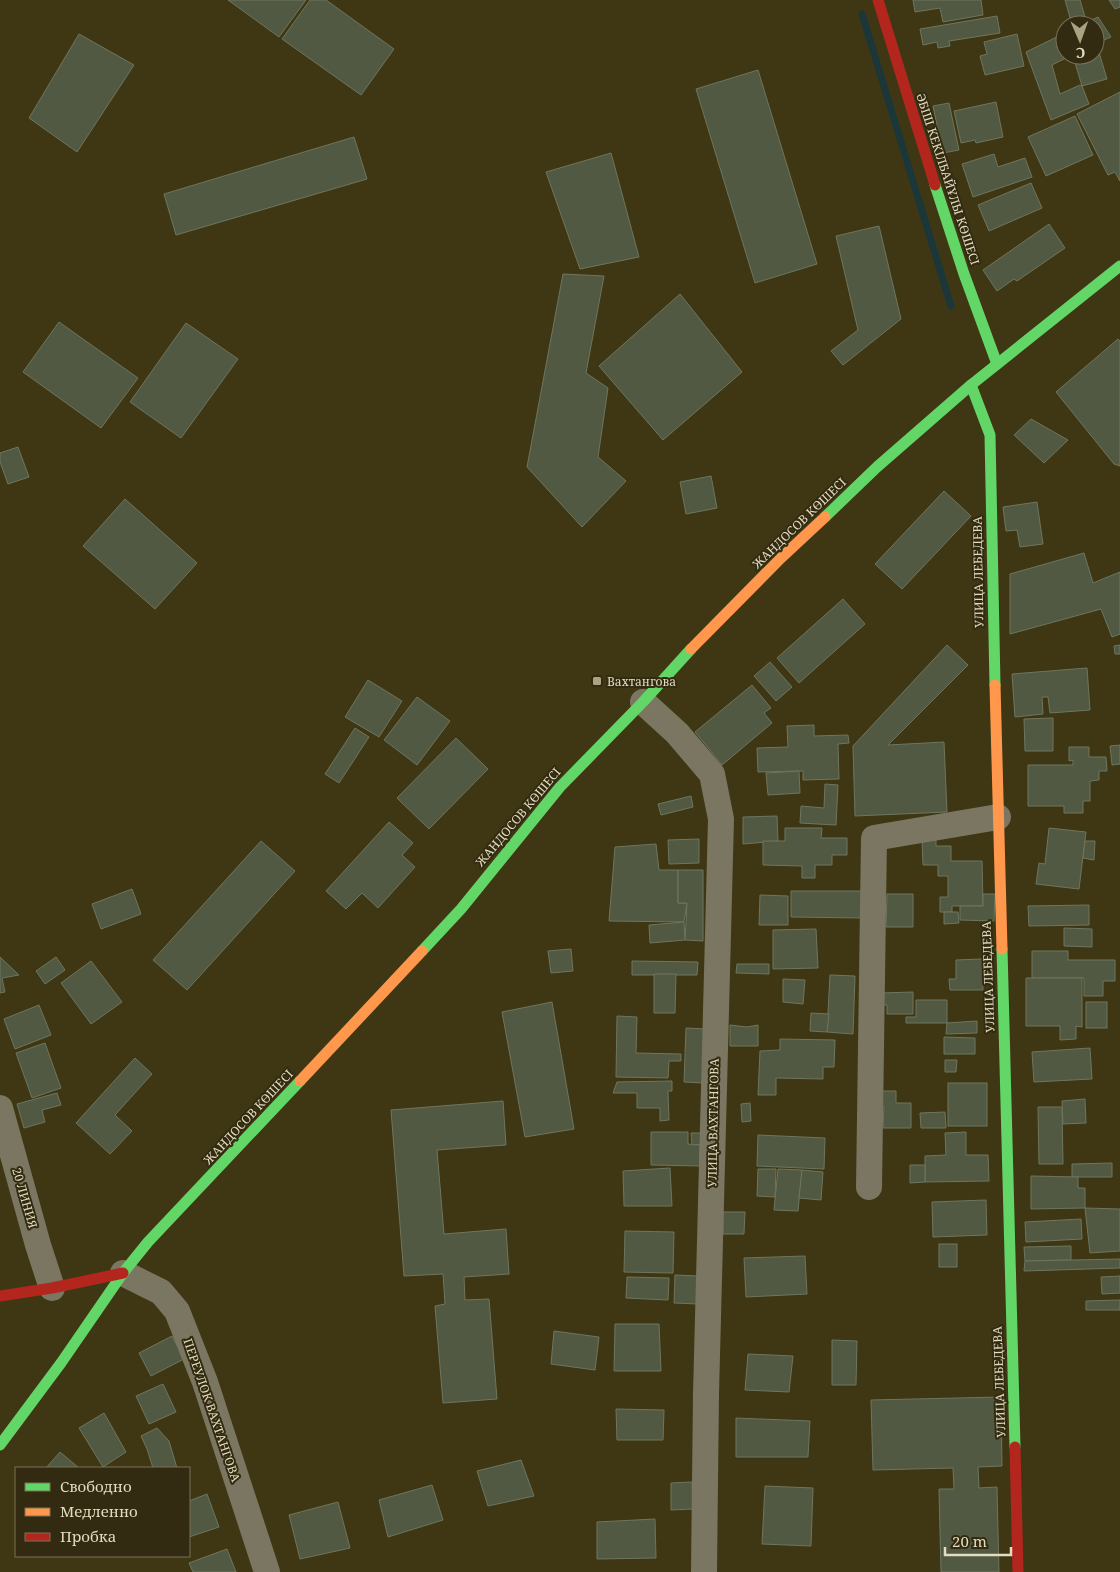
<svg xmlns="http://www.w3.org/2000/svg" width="1120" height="1572" font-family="'Noto Serif',serif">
  <rect width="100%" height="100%" fill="#3f3713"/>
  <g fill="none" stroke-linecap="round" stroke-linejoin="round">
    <polyline stroke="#1b373a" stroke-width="7" points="862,14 951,306"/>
  </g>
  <g fill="#525942" stroke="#6e765e">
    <polygon points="228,0 306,0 279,37"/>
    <polygon points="310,0 326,0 394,49 361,95 282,39"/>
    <polygon points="913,0 981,0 983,15 943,22 940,8 915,12"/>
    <polygon points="1065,0 1080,0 1085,17 1071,21"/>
    <polygon points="1109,0 1120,0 1120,7 1115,9"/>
    <polygon points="997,16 1000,33 949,41 950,46 938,48 937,42 923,45 920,29"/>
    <polygon points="1098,17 1111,37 1095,44 1095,25 1081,25"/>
    <polygon points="1065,33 1065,55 1072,55 1052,65 1060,94 1080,85 1082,86 1089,104 1051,120 1026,52"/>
    <polygon points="79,34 134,65 77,152 29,118"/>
    <polygon points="1017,34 1024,66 985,75 980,56 987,54 984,42"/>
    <polygon points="1098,49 1107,79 1082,86 1073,56 1095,55 1095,50"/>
    <polygon points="758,70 817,264 755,283 696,89"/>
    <polygon points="1120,92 1120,181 1115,172 1108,175 1077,114"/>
    <polygon points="996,102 1003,137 976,143 975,140 961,143 954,111"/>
    <polygon points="949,103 959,150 943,153 933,106"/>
    <polygon points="1075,116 1093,155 1046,176 1028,137"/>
    <polygon points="354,137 367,179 176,235 164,194"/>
    <polygon points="611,153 639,257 580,269 546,172"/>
    <polygon points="994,154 998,167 1025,158 1032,177 973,197 962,164"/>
    <polygon points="1031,183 1042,208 989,231 978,205"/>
    <polygon points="1049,224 1065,248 1017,281 1014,279 997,291 983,270"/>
    <polygon points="879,226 901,319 843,365 831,351 858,330 836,236"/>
    <polygon points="563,274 604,276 586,373 608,388 598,457 626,481 582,527 527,467"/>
    <polygon points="680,294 742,372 663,440 599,366"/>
    <polygon points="59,322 138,378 101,428 23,372"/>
    <polygon points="186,323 238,359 181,438 130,402"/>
    <polygon points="1118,339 1120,341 1120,466 1114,464 1056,392"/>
    <polygon points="1031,419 1068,440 1044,463 1014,435"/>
    <polygon points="18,447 29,477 8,484 0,462 0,453"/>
    <polygon points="711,476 717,508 686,514 680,482"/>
    <polygon points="944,491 971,516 902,589 875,564"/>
    <polygon points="125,499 197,563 155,609 83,546"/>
    <polygon points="1037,502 1043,544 1020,547 1017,530 1006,531 1003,507"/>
    <polygon points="1084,553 1093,583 1120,572 1120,634 1112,637 1101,609 1010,634 1010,574"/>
    <polygon points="843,599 865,624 799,683 777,658"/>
    <polygon points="947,645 968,665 888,745 944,742 947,812 855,816 853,746"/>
    <polygon points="1120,645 1120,654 1115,654 1114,646"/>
    <polygon points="770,662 792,687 776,701 754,676"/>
    <polygon points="1087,668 1090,710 1050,713 1048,697 1042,697 1043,714 1015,717 1012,674"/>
    <polygon points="368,680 402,701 379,737 345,717"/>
    <polygon points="752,685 771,708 764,713 772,723 722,765 695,732"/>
    <polygon points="417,697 450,721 417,765 384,740"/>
    <polygon points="1053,718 1053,751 1025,751 1024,719"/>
    <polygon points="814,725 814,736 848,735 849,743 838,744 839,779 803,780 803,771 758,772 757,748 788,747 787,726"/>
    <polygon points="355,728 369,737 339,783 325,774"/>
    <polygon points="456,738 488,769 429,829 397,798"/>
    <polygon points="1120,745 1120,764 1112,765 1110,746"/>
    <polygon points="1069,747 1089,747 1089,757 1106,757 1107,771 1099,771 1099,780 1090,781 1090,801 1083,801 1083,813 1064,813 1064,806 1028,806 1028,765 1073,765 1073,760 1069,761"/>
    <polygon points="799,771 800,793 768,795 766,773"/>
    <polygon points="825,784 838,785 836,825 800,823 801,806 824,808"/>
    <polygon points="691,796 693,807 661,815 658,804"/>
    <polygon points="777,816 778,841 743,844 743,817"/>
    <polygon points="389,822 413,843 402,855 415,867 378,908 362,893 346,909 326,891"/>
    <polygon points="785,828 822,828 821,838 847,838 847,855 832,855 832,865 815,865 815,878 802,878 802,866 763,865 763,841 785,841"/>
    <polygon points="1049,828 1086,832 1079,889 1036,884 1039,863 1045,864"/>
    <polygon points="699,839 699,863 669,864 668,840"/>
    <polygon points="922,840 936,840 936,846 951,846 951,861 982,861 983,906 952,906 952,912 940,912 940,897 948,897 948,876 938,876 938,865 923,865"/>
    <polygon points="261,841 295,871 187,990 153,960"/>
    <polygon points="1085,841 1095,841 1094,860 1083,858"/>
    <polygon points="656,844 659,870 678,870 678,903 687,903 684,922 609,921 615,847"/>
    <polygon points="678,870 703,870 703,941 685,940 687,903 678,903"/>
    <polygon points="132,889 141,914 101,929 92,904"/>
    <polygon points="791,891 863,891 863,918 791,917"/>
    <polygon points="887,894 913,894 913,927 886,927"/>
    <polygon points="983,894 995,894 994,921 960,920 960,906 983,906"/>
    <polygon points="760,895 788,896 788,925 759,925"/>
    <polygon points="1089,905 1089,925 1029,926 1028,906"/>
    <polygon points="944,912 958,912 959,923 944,924"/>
    <polygon points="684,922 685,940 650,943 649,925"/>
    <polygon points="1064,928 1092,929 1092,947 1064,946"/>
    <polygon points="816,929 818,968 773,969 773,930"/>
    <polygon points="571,949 573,971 551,973 548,951"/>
    <polygon points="1032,951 1068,951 1068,960 1115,960 1115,981 1103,981 1103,996 1084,996 1084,978 1032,978"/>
    <polygon points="0,957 19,975 2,978 5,992 0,993"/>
    <polygon points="56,957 65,970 45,984 36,971"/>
    <polygon points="982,959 983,990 950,990 949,979 956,979 956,960"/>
    <polygon points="91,961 122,1002 91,1024 61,983"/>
    <polygon points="632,961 698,962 697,975 632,975"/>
    <polygon points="737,964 769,964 769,974 736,973"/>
    <polygon points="654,974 676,974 675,1013 654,1013"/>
    <polygon points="830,975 855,976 853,1034 827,1032"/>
    <polygon points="1026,978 1082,978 1082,1027 1076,1026 1076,1039 1060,1040 1060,1026 1026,1026"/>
    <polygon points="783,979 805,980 803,1004 783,1002"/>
    <polygon points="913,992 913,1014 887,1014 887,1005 880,1005 880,993"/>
    <polygon points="916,1000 947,1000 947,1023 906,1023 906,1017 916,1017"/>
    <polygon points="552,1002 574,1129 525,1137 502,1012"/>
    <rect x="1086" y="1002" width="21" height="26"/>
    <polygon points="39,1005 51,1035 15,1049 4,1019"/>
    <polygon points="811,1013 829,1014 827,1032 810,1031"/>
    <polygon points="617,1016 637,1017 636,1053 681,1054 681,1061 669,1061 668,1078 616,1077"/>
    <polygon points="977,1021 977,1033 946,1034 947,1023"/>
    <polygon points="730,1025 747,1027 758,1025 758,1046 730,1046"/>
    <polygon points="686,1028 706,1029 703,1083 684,1082"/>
    <polygon points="944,1037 975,1038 975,1054 944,1054"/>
    <polygon points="780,1039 835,1040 834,1067 823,1067 823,1079 776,1078 776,1095 758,1095 760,1051 780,1050"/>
    <polygon points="45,1043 61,1088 32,1098 16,1053"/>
    <polygon points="1090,1048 1092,1079 1034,1082 1032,1052"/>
    <polygon points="135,1058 152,1074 115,1115 132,1131 110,1154 76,1123"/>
    <polygon points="945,1060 957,1060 956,1072 945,1072"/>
    <polygon points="672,1081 672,1091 668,1091 669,1120 660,1121 660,1108 637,1108 637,1093 613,1093 617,1082"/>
    <rect x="948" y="1083" width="39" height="43"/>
    <polygon points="874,1091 896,1091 896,1103 911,1103 911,1128 883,1128 884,1107 874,1098"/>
    <polygon points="57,1093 61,1105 42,1110 45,1122 24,1128 17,1104"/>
    <polygon points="1085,1099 1086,1123 1063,1124 1062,1101"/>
    <polygon points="503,1101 506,1145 437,1150 444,1234 506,1229 509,1274 464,1277 465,1300 489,1299 497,1399 443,1403 435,1306 445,1304 443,1274 404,1276 391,1110"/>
    <polygon points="750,1103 751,1121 742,1122 741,1104"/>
    <polygon points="1038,1107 1062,1107 1063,1164 1039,1164"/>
    <polygon points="945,1112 946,1128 921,1128 920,1113"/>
    <polygon points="651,1132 688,1132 688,1144 700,1145 700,1166 651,1165"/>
    <polygon points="966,1132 966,1155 988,1155 989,1181 925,1182 925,1156 946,1155 945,1133"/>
    <polygon points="691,1133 703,1133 704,1144 692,1145"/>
    <polygon points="758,1135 825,1138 824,1169 757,1166"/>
    <polygon points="1112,1163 1112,1177 1072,1177 1072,1164"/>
    <polygon points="910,1165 925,1165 925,1182 910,1183"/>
    <polygon points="670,1168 672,1206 624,1206 623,1171"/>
    <polygon points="758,1169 776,1169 775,1197 757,1196"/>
    <polygon points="778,1169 802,1170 798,1211 774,1210"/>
    <polygon points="802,1170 823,1172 821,1200 799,1198"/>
    <polygon points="1031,1176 1078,1177 1078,1188 1085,1188 1085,1208 1031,1209"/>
    <polygon points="986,1200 987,1235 933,1237 932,1202"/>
    <polygon points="1085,1208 1120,1209 1120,1251 1090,1253"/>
    <polygon points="723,1212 745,1212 744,1234 723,1234"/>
    <polygon points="1081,1219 1082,1239 1026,1242 1025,1222"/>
    <polygon points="625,1231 674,1232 673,1273 624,1272"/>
    <rect x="939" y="1244" width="18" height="23"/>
    <polygon points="1071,1246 1071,1260 1025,1261 1024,1247"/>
    <polygon points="805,1256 807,1294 746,1297 744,1258"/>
    <polygon points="1120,1259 1120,1268 1024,1271 1025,1261"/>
    <polygon points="675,1275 699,1276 698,1304 674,1303"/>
    <polygon points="1120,1276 1120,1293 1102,1294 1101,1277"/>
    <polygon points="627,1277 669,1278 668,1300 626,1298"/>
    <polygon points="1120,1300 1120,1310 1086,1310 1086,1301"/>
    <polygon points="615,1324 659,1324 661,1371 614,1371"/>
    <polygon points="554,1331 599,1337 595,1370 551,1364"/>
    <polygon points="172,1336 184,1359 151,1376 139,1353"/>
    <polygon points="832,1340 857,1341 856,1385 832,1385"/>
    <polygon points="748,1354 793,1356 789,1392 745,1390"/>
    <polygon points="163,1384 176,1412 149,1424 136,1396"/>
    <polygon points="1001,1397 1002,1466 978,1467 979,1488 997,1487 999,1572 941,1572 939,1489 954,1489 953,1468 873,1470 871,1400"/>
    <polygon points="616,1409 664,1410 663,1440 617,1440"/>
    <polygon points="104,1413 126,1452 103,1467 79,1428"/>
    <polygon points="736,1418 810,1421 808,1457 736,1457"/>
    <polygon points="157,1428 169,1441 177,1468 153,1468 147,1449 141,1436"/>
    <polygon points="60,1452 79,1468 46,1468"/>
    <polygon points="521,1460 534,1496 488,1506 477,1471"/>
    <polygon points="692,1482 693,1509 671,1510 671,1483"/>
    <polygon points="432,1485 443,1520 388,1537 379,1500"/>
    <polygon points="765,1486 813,1488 811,1546 762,1544"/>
    <polygon points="207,1494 219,1527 189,1537 189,1501"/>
    <polygon points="338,1502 350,1548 300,1559 289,1515"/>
    <polygon points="655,1519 656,1558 597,1559 597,1522"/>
    <polygon points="227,1549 236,1572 193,1572 189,1563"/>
  </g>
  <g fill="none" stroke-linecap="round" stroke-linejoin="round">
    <g stroke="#7a7661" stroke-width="26">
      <polyline points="643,702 677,733 712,774 721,819 706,1394 704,1572"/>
      <polyline points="0,1108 38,1245 52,1288"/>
      <polyline points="869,1187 874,838 998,817"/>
      <polyline points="123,1273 161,1292 177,1311 205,1382 267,1572"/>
    </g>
    <g stroke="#63d668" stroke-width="11">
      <polyline points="935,185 964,274 997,364"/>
      <polyline points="971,385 990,435 995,685"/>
      <polyline points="825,517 877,467 971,385 1120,266"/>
      <polyline points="1002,949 1015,1447"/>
      <polyline points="422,951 461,909 560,787 643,702 691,649"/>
      <polyline points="0,1445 61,1363 123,1273 148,1242 300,1081"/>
    </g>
    <g stroke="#ff974d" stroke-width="11">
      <polyline points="691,649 781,558 825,517"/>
      <polyline points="995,685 1002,949"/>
      <polyline points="300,1081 422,951"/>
    </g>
    <g stroke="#b3261e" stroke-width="11">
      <polyline points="878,0 935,185"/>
      <polyline points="0,1296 52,1288 123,1273"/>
      <polyline points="1015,1447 1018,1572"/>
    </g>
  </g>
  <rect fill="#aaa282" stroke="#322b12" stroke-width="2" x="592" y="676" width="10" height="10" rx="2.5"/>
  <g text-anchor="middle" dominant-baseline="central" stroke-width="4" stroke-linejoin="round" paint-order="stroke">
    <g font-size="12" fill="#e3dcbe" stroke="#322b12">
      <text transform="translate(948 179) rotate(72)">ӘБІШ КЕКІЛБАЙҰЛЫ КӨШЕСІ</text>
      <text transform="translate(799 523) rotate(-44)">ЖАНДОСОВ КӨШЕСІ</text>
      <text transform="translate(978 572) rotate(-91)">УЛИЦА ЛЕБЕДЕВА</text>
      <text transform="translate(518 817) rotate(-50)">ЖАНДОСОВ КӨШЕСІ</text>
      <text transform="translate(988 977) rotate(-92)">УЛИЦА ЛЕБЕДЕВА</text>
      <text transform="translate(248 1117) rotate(-47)">ЖАНДОСОВ КӨШЕСІ</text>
      <text transform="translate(713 1123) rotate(-89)">УЛИЦА ВАХТАНГОВА</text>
      <text transform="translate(25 1198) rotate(74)">20 ЛИНИЯ</text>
      <text transform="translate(999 1382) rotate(-92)">УЛИЦА ЛЕБЕДЕВА</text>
      <text transform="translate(212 1410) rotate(71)">ПЕРЕУЛОК ВАХТАНГОВА</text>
    </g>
    <g font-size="12" fill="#e3dcbe" stroke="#322b12" text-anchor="start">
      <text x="607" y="681">Вахтангова</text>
    </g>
  </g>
  <rect x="15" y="1467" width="175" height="90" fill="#322b12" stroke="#797257"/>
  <rect x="25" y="1483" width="25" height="8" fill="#63d668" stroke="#797257"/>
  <text x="60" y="1492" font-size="15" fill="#e3dcbe">Свободно</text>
  <rect x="25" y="1508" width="25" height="8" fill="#ff974d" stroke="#797257"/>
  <text x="60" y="1517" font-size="15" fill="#e3dcbe">Медленно</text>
  <rect x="25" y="1533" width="25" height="8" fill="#b3261e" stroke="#797257"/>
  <text x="60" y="1542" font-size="15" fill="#e3dcbe">Пробка</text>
  <g transform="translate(1080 40) rotate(178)"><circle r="24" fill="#322b12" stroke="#797257"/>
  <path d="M0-4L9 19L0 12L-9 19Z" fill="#aaa282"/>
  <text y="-8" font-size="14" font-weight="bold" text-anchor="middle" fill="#e3dcbe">С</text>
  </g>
  <path d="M945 1547v8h66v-8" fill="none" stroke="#e3dcbe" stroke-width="2.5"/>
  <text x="952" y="1547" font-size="15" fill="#e3dcbe" stroke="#322b12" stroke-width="4" paint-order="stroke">20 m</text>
</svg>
